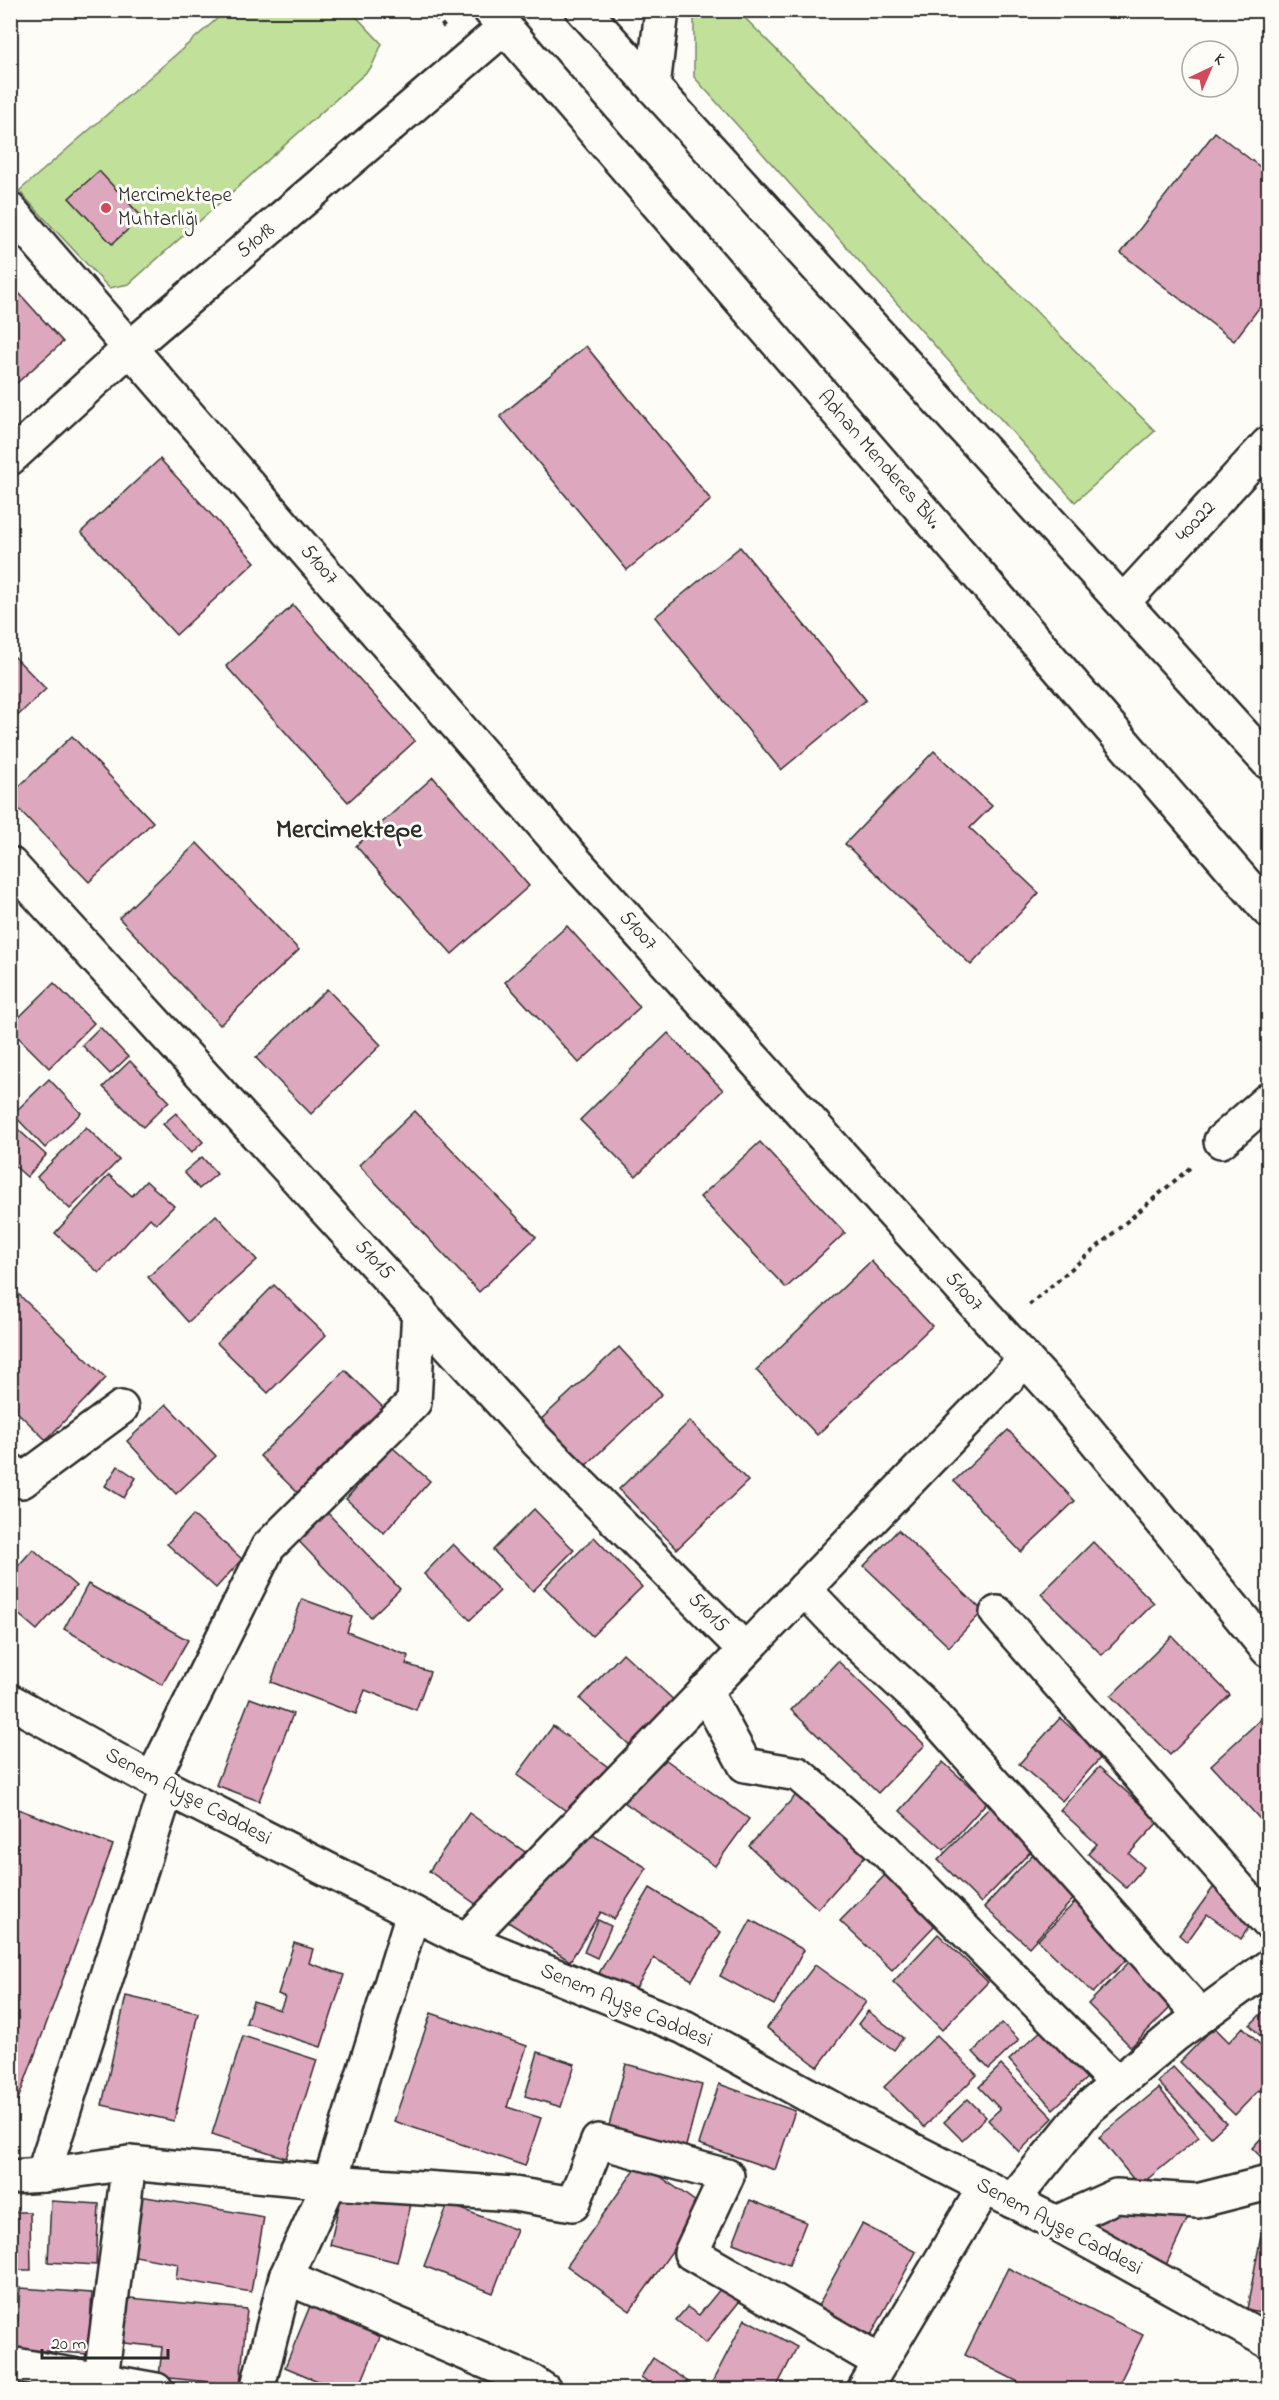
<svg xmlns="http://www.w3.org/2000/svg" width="1279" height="2400" font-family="'Indie Flower',sans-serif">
  <rect width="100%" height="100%" fill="#fdfcf7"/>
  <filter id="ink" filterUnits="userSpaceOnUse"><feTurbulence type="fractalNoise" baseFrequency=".0167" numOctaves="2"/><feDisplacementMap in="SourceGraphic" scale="12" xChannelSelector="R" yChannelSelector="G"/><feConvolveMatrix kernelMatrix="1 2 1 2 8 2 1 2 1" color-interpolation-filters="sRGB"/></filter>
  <g filter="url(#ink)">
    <g fill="#c1e19a" stroke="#768662" stroke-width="1.5">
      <polygon points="226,11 351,11 382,44 371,68 129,284 109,288 19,191"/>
      <polygon points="694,11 738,11 1155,431 1075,502 694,77"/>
    </g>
    <g fill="#dda7be" stroke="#2b2b2b" stroke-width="1.5">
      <polygon points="1215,132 1268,173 1268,296 1234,341 1121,253"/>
      <polygon points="99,171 142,217 112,244 69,198"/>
      <polygon points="10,283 63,342 10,389"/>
      <polygon points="586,346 711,500 627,570 500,416"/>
      <polygon points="160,459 255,562 176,635 81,532"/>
      <polygon points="740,547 866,700 781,770 655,617"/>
      <polygon points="293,605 415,741 348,802 226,666"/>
      <polygon points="10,652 46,689 10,723"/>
      <polygon points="72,736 153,822 89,882 10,800 10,795"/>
      <polygon points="934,751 992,806 970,828 1039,893 971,965 845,844"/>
      <polygon points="433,777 529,886 452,954 356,846"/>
      <polygon points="197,843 299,950 220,1025 119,918"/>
      <polygon points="567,926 640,1007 579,1063 505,982"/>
      <polygon points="54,983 94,1023 49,1068 10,1029 10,1026"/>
      <polygon points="327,989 381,1045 311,1114 256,1058"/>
      <polygon points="100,1027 128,1057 110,1074 82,1045"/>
      <polygon points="668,1033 723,1090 636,1176 580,1120"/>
      <polygon points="130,1061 169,1101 143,1127 103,1087"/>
      <polygon points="49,1079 81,1113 45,1148 13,1114"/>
      <polygon points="415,1111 536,1237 479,1292 359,1165"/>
      <polygon points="176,1113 203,1142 191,1153 163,1124"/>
      <polygon points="10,1122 46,1155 27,1177 10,1162"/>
      <polygon points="86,1127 119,1160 70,1209 37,1177"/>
      <polygon points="760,1142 845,1233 786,1288 700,1197"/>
      <polygon points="202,1157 217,1174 199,1189 184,1172"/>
      <polygon points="109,1175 132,1196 146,1181 174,1206 156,1224 150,1218 99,1273 55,1233"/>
      <polygon points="216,1215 257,1260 188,1322 148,1277"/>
      <polygon points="871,1261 932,1326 817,1435 756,1370"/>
      <polygon points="274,1285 326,1335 268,1393 217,1343"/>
      <polygon points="13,1289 106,1378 46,1440 10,1405 10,1291"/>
      <polygon points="619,1347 662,1394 582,1469 538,1422"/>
      <polygon points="345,1370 391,1415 306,1501 260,1456"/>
      <polygon points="166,1404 216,1456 176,1494 127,1441"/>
      <polygon points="690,1421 748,1481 677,1549 619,1489"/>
      <polygon points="1008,1430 1075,1501 1021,1552 954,1481"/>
      <polygon points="392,1447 430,1481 384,1533 346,1499"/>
      <polygon points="118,1466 136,1478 124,1498 105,1486"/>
      <polygon points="322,1507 400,1589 371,1617 293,1535"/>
      <polygon points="534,1509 574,1550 533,1591 493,1550"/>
      <polygon points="193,1515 242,1559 216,1588 167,1544"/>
      <polygon points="898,1530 983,1611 949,1647 864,1566"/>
      <polygon points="594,1537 642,1587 592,1636 544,1587"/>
      <polygon points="1093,1542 1154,1603 1102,1655 1041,1594"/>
      <polygon points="453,1544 500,1591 470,1620 424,1574"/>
      <polygon points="33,1549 76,1586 37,1630 10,1607 10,1575"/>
      <polygon points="88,1584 188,1640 162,1685 64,1629"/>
      <polygon points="302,1599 352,1617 347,1632 409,1656 406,1664 430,1672 416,1710 365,1690 356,1714 271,1682"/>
      <polygon points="1172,1636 1230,1695 1170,1755 1111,1696"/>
      <polygon points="623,1653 679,1705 636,1751 580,1699"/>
      <polygon points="838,1661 925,1745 878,1793 791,1710"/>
      <polygon points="250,1698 293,1714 259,1801 216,1785"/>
      <polygon points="1060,1718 1102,1756 1062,1801 1019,1764"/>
      <polygon points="1260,1720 1268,1729 1268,1828 1211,1765"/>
      <polygon points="553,1726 608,1767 573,1816 517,1775"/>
      <polygon points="655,1752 749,1819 715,1866 621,1800"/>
      <polygon points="943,1762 987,1802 944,1850 900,1811"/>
      <polygon points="1099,1767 1159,1821 1129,1854 1144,1867 1126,1888 1088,1854 1097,1844 1060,1810"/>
      <polygon points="797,1794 865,1856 818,1909 749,1846"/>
      <polygon points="10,1806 113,1845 10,2121"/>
      <polygon points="991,1806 1034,1848 981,1903 938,1860"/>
      <polygon points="469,1813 528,1854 487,1912 429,1871"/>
      <polygon points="580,1826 647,1868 614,1919 601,1912 570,1961 508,1922 546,1863"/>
      <polygon points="1034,1853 1079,1893 1029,1947 984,1907"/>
      <polygon points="887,1873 938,1922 892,1970 840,1921"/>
      <polygon points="1215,1885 1257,1915 1241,1939 1207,1914 1187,1942 1179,1935"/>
      <polygon points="650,1888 721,1932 692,1980 654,1958 633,1993 599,1973"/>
      <polygon points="1078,1899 1133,1953 1093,1993 1038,1940"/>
      <polygon points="598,1920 611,1926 597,1958 584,1952"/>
      <polygon points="751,1920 804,1950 774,2005 720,1976"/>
      <polygon points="938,1934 988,1982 942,2030 893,1982"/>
      <polygon points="294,1943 313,1949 309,1963 344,1975 321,2047 246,2023 253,2001 280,2010 285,1997 278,1994"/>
      <polygon points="1131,1960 1175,2003 1131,2047 1088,2004"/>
      <polygon points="815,1965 866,2002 818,2067 767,2028"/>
      <polygon points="126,1996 198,2013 174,2121 102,2105"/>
      <polygon points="1268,2007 1268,2044 1250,2025"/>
      <polygon points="868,2011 903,2038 894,2050 858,2024"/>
      <polygon points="431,2013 527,2046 507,2107 541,2118 525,2166 394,2121"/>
      <polygon points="1002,2023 1019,2040 989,2069 973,2052"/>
      <polygon points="1214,2027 1229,2042 1243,2027 1268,2053 1268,2096 1267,2098 1259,2090 1235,2115 1180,2062"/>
      <polygon points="1044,2028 1088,2077 1053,2109 1009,2060"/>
      <polygon points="937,2035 977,2075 924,2127 884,2087"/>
      <polygon points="243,2036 317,2060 286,2158 212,2134"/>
      <polygon points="538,2052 575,2064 561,2107 525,2096"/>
      <polygon points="626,2064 702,2085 682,2161 605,2140"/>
      <polygon points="1001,2065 1053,2118 1019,2152 988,2120 1000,2109 979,2087"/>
      <polygon points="1173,2067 1226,2123 1211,2137 1158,2082"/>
      <polygon points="719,2084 795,2111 775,2170 699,2144"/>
      <polygon points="1159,2088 1199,2137 1139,2186 1099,2137"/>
      <polygon points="968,2099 986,2117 962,2140 944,2122"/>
      <polygon points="1268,2131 1268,2164 1252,2148"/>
      <polygon points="640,2162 703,2207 630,2311 567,2266"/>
      <polygon points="343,2188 411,2204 397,2262 330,2245"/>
      <polygon points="140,2196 264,2217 251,2292 176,2279 178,2264 130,2255"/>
      <polygon points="1116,2198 1192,2209 1165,2267 1078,2227"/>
      <polygon points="1268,2199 1268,2314 1247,2309"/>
      <polygon points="750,2200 806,2222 789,2265 733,2243"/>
      <polygon points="51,2201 99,2204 96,2265 48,2262"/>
      <polygon points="448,2204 517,2230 493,2293 424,2266"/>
      <polygon points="10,2212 30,2212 31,2270 10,2270"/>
      <polygon points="862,2224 916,2252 871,2335 818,2306"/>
      <polygon points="1008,2268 1143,2335 1116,2390 1034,2390 965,2355"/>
      <polygon points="20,2288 92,2293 88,2354 16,2349"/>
      <polygon points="721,2288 739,2302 706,2343 676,2320 687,2307 699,2315"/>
      <polygon points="119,2297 247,2309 240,2385 159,2377 162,2347 115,2342"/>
      <polygon points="310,2306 381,2335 358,2390 339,2390 285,2367"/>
      <polygon points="745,2319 797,2347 775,2390 708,2390"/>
      <polygon points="653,2358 690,2383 687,2386 692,2390 660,2390 641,2377"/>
      <polygon points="36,2379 63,2390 35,2390"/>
      <polygon points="488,2383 499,2390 484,2390"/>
      <polygon points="1233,2384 1243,2390 1229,2390"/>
    </g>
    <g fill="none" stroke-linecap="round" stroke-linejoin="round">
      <g stroke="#2b2b2b" stroke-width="38">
        <g id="minor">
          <polyline points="653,87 662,10"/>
          <polyline points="10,210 581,868 1063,1401 1268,1650"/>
          <polyline points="10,458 130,348 505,27"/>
          <polyline points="1124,601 1268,444"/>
          <polyline points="10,864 538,1442 745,1650"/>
          <polyline points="1221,1141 1268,1100"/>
          <polyline points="10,1470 22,1481 121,1408"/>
          <polyline points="804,1589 844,1631 920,1701 1201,2016"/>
          <polyline points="997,1613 1268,1922"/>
          <polyline points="705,1691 745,1765 798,1774 883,1848 1117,2083"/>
          <polyline points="152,1780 268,1547 414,1402 419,1309"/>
          <polyline points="466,1940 1025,1360"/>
          <polyline points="43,2175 167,1788"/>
          <polyline points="10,2177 43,2175 129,2163 330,2182 514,2194 573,2204 598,2141 727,2176 691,2253 880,2362"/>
          <polyline points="1012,2201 1086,2110 1175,2035 1268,1967"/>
          <polyline points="1056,2223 1116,2196 1197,2201 1268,2183"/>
          <polyline points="286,2277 529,2380 544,2390"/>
          <polyline points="10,2364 156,2390"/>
          <polyline points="101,2378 129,2163"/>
          <polyline points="257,2390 286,2277 330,2182 413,1913"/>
          <polyline points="864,2390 985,2187"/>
        </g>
      </g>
      <g stroke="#2b2b2b" stroke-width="38">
        <polyline id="tertiary" points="10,1701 167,1788 466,1940 684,2027 859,2123 1056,2223 1268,2341"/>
      </g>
      <g stroke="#2b2b2b" stroke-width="38">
        <g id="primary">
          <polyline points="490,10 1268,910"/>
          <polyline points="583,10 1268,762"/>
        </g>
      </g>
      <g stroke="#2b2b2b" stroke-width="4" stroke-dasharray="4.5 4.5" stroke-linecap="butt">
        <polyline points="430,10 445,28"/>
        <polyline points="1029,1305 1192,1166"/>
      </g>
      <use href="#minor" stroke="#fdfcf7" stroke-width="33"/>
      <use href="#tertiary" stroke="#fdfcf7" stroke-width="33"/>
      <use href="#primary" stroke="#fdfcf7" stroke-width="33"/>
    </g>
  </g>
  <circle fill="#d1495b" stroke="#fdfcf7" stroke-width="2" cx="106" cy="208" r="6"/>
  <g text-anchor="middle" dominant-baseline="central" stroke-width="6" stroke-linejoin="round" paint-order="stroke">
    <g font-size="21" fill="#2b2b2b" stroke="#fdfcf7" text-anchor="start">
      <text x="118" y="196">Mercimektepe<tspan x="118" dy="24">Muhtarlığı</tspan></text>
    </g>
    <g font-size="21" fill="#2b2b2b" stroke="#fdfcf7">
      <text transform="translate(256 241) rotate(-40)">51018</text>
      <text transform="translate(879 460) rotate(49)">Adnan Menderes Blv.</text>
      <text transform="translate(1196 522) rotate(-47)">40022</text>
      <text transform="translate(319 565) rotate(49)">51007</text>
      <text transform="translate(638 931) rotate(48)">51007</text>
      <text transform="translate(374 1260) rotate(47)">51015</text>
      <text transform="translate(964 1292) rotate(48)">51007</text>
      <text transform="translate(708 1613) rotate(45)">51015</text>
      <text transform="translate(188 1797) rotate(28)">Senem Ayşe Caddesi</text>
      <text transform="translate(626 2006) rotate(23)">Senem Ayşe Caddesi</text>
      <text transform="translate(1059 2227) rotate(28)">Senem Ayşe Caddesi</text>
    </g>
    <g font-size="27" font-weight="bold" fill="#2b2b2b" stroke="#fdfcf7">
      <text x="349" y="830">Mercimektepe</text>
    </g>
  </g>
  <rect width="1279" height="2400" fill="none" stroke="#fdfcf7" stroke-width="36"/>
  <rect x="18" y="18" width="1243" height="2364" fill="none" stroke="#2b2b2b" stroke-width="2" filter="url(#ink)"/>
  <g transform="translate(1210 69) rotate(44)"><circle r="28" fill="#fdfcf7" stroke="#a9a8a5" stroke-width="1.5"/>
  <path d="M0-4.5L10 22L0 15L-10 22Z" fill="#d1495b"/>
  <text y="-9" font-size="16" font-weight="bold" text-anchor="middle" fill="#2b2b2b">K</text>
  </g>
  <path d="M42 2349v9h126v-9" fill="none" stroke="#2b2b2b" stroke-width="3"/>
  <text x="51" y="2349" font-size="18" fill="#2b2b2b" stroke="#fdfcf7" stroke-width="4.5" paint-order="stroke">20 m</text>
</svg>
